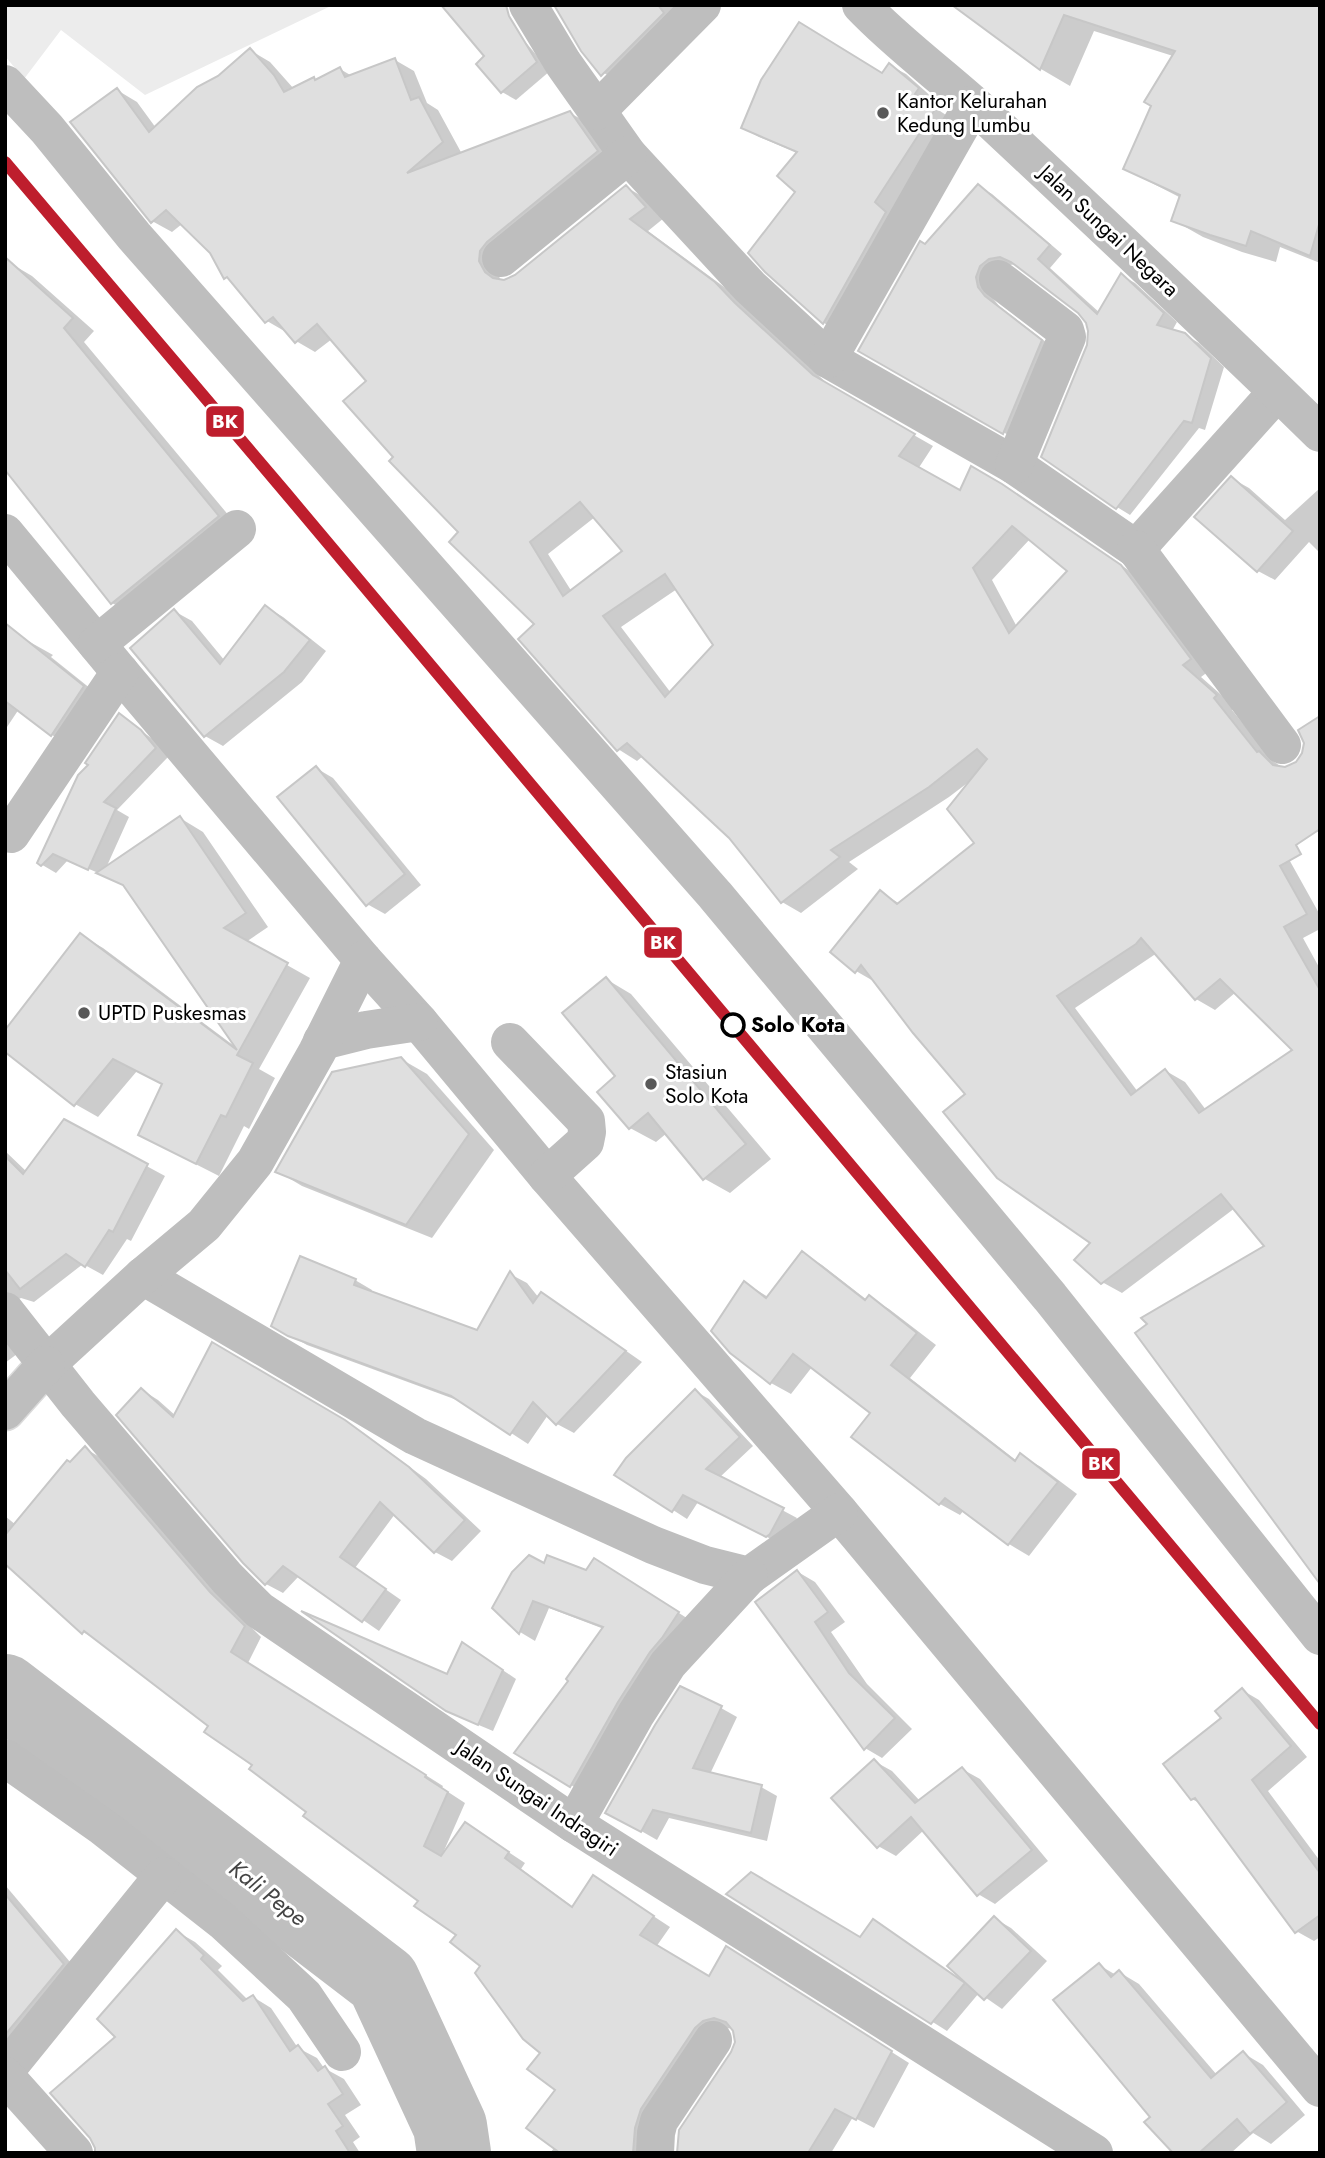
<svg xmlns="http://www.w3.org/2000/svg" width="1325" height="2158" font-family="Jost,sans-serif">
  <rect width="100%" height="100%" fill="#fff"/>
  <polygon fill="#ececec" points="5,5 333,5 145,95 61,30 24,79 5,56"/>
  <g fill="#0003" fill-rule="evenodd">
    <polygon points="494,5 550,71 516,100 502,92 487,56"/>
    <polygon points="557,5 704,5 624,85 604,73"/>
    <polygon points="955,5 1320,5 1320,263 1280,247 1276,262 1242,252 1203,237 1173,220 1181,198 1125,169 1173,56 1094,31 1070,86 1041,69"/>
    <path d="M250,50L270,62L294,89L314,79L317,81L340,69L352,76L395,60L414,71L427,103L438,110L462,154L570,113L590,124L617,163L498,274L501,281L516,276L626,187L645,198L664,218L648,231L735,295L755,316L833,389L933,446L918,469L961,492L972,468L1022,497L1140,578L1209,671L1201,677L1235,707L1232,710L1273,761L1283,768L1296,764L1303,755L1320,718V834L1228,750L1320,915V929L1303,938L1320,969V995L1267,1247L1235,1208L1122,1293L1102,1282L1092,1242L875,982L856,971L881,892L900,904L977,844L970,781L949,797L849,862L858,869L801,913L782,902L730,837L643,756L637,761L618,749L537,624L395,457L368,381L332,339L315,352L296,341L288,331L286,332L267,321L233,282L226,277L211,252L182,224L172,232L152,221L117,90L137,102L156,128ZM595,517L624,551L572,592L548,554ZM1030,539L1069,570L1017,627L992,580ZM677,589L715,645L671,693L621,627ZM1157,953L1196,999L1215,1010L1236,992L1294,1050L1206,1110L1185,1082L1166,1071L1138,1092L1075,1008Z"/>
    <polygon points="889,65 906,74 934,99 931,105 952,119 840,332 824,323 798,192 798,153 759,137 743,128 883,75"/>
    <polygon points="978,186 992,194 1062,254 1050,268 1100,313 1121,275 1135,283 1177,322 1172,331 1185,335 1199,343 1224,367 1205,430 1199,428 1130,515 1117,507 1089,346 1090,331 1087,322 1080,311 1017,264 1003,266 992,297 999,306 1055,349 1017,440 860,350 926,246"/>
    <polygon points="10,263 32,276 94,331 84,342 240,529 134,615 112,603"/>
    <polygon points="1231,478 1249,488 1285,520 1320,488 1320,553 1309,542 1275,580 1258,571"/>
    <polygon points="266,607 283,617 326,651 302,682 223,746 205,736 174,611 192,621 225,661"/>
    <polygon points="5,628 53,655 51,657 101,697 69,745 52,735 19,709 5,730"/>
    <polygon points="119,715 154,740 168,757 117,810 129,817 106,868 180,818 203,832 268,927 246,942 310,978 259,1069 275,1078 249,1129 244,1126 219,1176 162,1147 164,1085 137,1071 98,1117 75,1104 80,935 103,948 237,1048 128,888 103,875 68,860 56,873 39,863 90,765"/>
    <polygon points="316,768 333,778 421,885 385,914 367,904"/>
    <polygon points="606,979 631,994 771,1159 730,1193 705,1179 667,1133 656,1142 630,1128 618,1077"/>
    <polygon points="401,1059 427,1074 494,1150 432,1238 302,1186 277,1171"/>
    <polygon points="65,1122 165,1176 131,1241 127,1239 103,1275 83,1264 34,1302 21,1298 9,1304 5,1309 5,1151 27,1172"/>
    <polygon points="802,1253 822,1265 867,1300 869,1297 889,1309 936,1345 910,1378 1017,1461 1021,1456 1041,1467 1077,1494 1029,1556 1009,1544 964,1510 960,1515 940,1504 854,1437 872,1413 812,1367 791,1394 771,1383 745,1283 768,1297"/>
    <polygon points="510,1274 527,1283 539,1298 542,1294 559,1304 642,1362 574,1433 557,1424 548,1415 528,1444 465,1403 307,1345 273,1325 355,1280 372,1290 371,1293 477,1332"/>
    <polygon points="5,1339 17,1354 5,1363"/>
    <polygon points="213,1345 362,1432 426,1479 481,1531 452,1561 435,1552 395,1514 355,1568 401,1600 379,1631 299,1576 283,1593 266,1584 142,1390 158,1400 176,1416"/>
    <polygon points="695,1391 709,1399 753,1446 720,1477 797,1518 784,1542 781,1544 698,1502 687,1519 617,1474"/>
    <polygon points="86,1449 103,1459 228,1604 261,1637 248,1663 443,1786 442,1788 465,1803 443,1853 444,1854 466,1824 525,1863 521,1869 573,1907 594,1877 670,1927 656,1947 710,1978 743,1958 909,2063 874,2128 853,2117 831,2153 679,2153 733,2052 737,2041 733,2028 722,2029 651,2153 550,2153 555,2147 557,2090 542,2053 482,1965 458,1935 420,1901 309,1811 210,1726 102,1643 83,1632 5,1562 5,1516 16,1525"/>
    <polygon points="545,1566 587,1572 610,1569 693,1622 586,1794 516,1752 571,1680 604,1629 549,1608 535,1641 520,1632 494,1608"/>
    <polygon points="798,1572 815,1582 845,1622 831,1632 867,1684 912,1729 882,1758 865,1748 758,1602"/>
    <polygon points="476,1652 516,1679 493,1731 462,1718 448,1676"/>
    <polygon points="1242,1690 1259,1700 1307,1757 1268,1791 1320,1861 1320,1937 1314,1941 1296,1931 1203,1805 1192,1799 1223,1719"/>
    <polygon points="721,1708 737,1717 710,1774 761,1787 777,1796 767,1841 669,1818 657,1840 608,1812"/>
    <polygon points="874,1761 892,1771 920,1801 962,1769 980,1779 1048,1861 995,1904 978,1894 924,1830 896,1856 878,1846"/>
    <polygon points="5,1885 81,1975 5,2060"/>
    <polygon points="729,1894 861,1939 964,1983 994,1918 1011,1928 1047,1961 1002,2009 979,1993 947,2031"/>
    <polygon points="176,1931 195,1942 222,1966 218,1970 248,2000 253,1997 271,2008 298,2048 317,2058 324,2068 344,2079 361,2105 345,2115 360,2137 353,2142 360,2153 97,2153 117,2037"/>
    <polygon points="1099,1965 1116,1975 1119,1972 1139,1984 1217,2075 1243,2053 1263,2065 1305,2115 1271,2144 1253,2133 1231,2153 1175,2153 1152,2117"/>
  </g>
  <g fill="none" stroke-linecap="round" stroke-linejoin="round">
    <polyline stroke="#bfbfbf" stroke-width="74" points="5,1691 383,1981 450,2126 454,2153"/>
  </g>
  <g fill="#dfdfdf" stroke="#c7c7c7" stroke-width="2" fill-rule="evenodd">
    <polygon points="441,5 506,5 509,16 537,62 501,93 476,64 484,56"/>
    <polygon points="554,5 658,5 664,13 601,76 581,51"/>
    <polygon points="952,5 1320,5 1320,221 1310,256 1251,231 1246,246 1210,235 1171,221 1180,195 1123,169 1151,106 1144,102 1175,51 1064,15 1040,70"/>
    <polygon points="799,22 882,73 889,63 919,88 915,94 936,108 875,202 886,212 823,324 765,272 748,253 795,192 777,176 797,152 741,128 761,80"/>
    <path d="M250,48L274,75L284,92L314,77L315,80L340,67L345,77L395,58L411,100L419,97L443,142L407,173L570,111L598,151L487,242L480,251L479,261L485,272L493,278L504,280L515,275L626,185L646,207L630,219L715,282L735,303L813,375L915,434L899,456L960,490L971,466L1002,484L1121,565L1191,659L1183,665L1217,695L1214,698L1257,752L1259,751L1273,765L1285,767L1296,762L1302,753L1304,743L1298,730L1320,716V829L1296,845L1301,854L1280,866L1307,914L1284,927L1320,990V1584L1135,1333L1147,1324L1141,1318L1264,1246L1221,1194L1101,1284L1074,1260L1090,1243L997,1178L943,1112L965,1094L913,1033L861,965L855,973L830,952L880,890L897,904L974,843L947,809L987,759L977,749L929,787L831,850L840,857L781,903L729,838L627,743L617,751L518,639L534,624L449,542L458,532L389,461L393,457L343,401L366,381L317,324L295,343L273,317L265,323L227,277L224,279L210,253L166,210L151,223L70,122L117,88L149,132L197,87L218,76ZM580,502L622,551L563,596L530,542ZM1012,526L1067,571L1009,633L973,568ZM665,574L713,645L665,697L603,616ZM1141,938L1195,1000L1220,979L1292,1050L1199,1113L1165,1069L1131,1095L1057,996L1136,944Z"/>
    <polygon points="978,184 1050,245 1038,259 1097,314 1121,273 1164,313 1157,325 1185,333 1211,358 1192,423 1184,421 1116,509 1041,457 1087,345 1088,331 1086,323 1078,313 1011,262 1000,257 989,259 980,266 976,277 978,287 985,296 1042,340 1003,434 858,351 920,241 925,244"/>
    <polygon points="5,257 73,318 64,328 219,516 111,604 5,470"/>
    <polygon points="1231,476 1293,531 1257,572 1194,517"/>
    <polygon points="265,605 310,640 284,672 204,737 130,648 174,609 220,664"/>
    <polygon points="5,623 84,686 51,736 5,701"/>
    <polygon points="119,713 141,730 156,748 104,802 116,808 88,870 53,854 41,866 37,863 78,775 88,765 85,763"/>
    <polygon points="316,766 405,874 366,906 277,797"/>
    <polygon points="180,816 246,913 224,928 288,963 237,1055 253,1063 226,1117 221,1115 196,1164 138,1135 162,1084 113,1059 74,1106 5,1052 5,1030 80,933 237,1050 123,885 96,873"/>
    <polygon points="606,977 746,1144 703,1180 648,1113 629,1129 597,1092 615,1076 562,1013"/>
    <polygon points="401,1057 469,1134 406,1225 275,1172 332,1072"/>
    <polygon points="64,1119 148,1164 113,1232 109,1230 85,1267 66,1254 20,1289 5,1270 5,1156 23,1174"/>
    <polygon points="802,1251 865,1300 869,1295 917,1333 891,1365 1015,1461 1020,1453 1058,1482 1008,1545 945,1498 939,1505 851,1437 870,1413 793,1354 770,1384 730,1353 711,1331 744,1281 766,1298"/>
    <polygon points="300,1256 356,1279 354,1285 477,1330 510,1271 533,1303 541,1292 626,1351 556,1425 533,1402 510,1435 451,1396 288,1336 271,1326"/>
    <polygon points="212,1342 345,1420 409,1467 465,1520 434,1553 380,1502 340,1557 386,1589 362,1622 283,1566 265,1585 243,1563 116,1415 141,1388 173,1417"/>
    <polygon points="695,1389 740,1437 706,1469 784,1508 770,1534 766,1537 683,1495 672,1512 614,1475 626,1458"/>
    <polygon points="85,1446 210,1592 245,1626 231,1652 426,1775 425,1777 448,1792 424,1846 441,1856 465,1822 509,1852 505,1858 572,1907 593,1875 654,1916 640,1935 709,1976 726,1946 892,2051 856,2120 835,2109 808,2153 677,2153 679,2130 731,2052 735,2042 733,2031 726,2022 714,2018 703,2021 695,2028 641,2109 635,2128 633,2153 560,2153 526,2128 555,2090 527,2069 540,2053 523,2039 475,1973 480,1966 450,1942 456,1935 414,1906 418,1901 303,1816 306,1812 249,1769 252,1765 204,1732 208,1726 84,1631 82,1634 5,1564 5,1535 67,1460 70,1462"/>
    <polygon points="529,1555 544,1563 547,1555 586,1570 594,1558 679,1612 662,1638 650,1652 618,1702 570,1787 514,1753 568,1681 566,1679 603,1627 533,1601 519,1634 492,1608 512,1572"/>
    <polygon points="797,1570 828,1612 815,1622 849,1673 895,1718 864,1750 755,1602"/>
    <polygon points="301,1611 447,1674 462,1642 503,1670 478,1725 446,1711"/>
    <polygon points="680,1686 722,1706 693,1768 762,1785 751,1833 653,1810 641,1832 605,1813 655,1725"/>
    <polygon points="1242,1688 1291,1746 1252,1780 1320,1873 1320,1915 1295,1933 1195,1798 1191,1800 1163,1764 1221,1718 1215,1711"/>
    <polygon points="874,1759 915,1803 962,1767 1032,1850 977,1896 911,1817 877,1848 831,1798"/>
    <polygon points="751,1872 860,1937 873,1919 965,1983 931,2024 726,1894"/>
    <polygon points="5,1894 64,1964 5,2035"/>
    <polygon points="994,1916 1031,1951 984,2000 947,1966"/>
    <polygon points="176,1929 204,1955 201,1959 243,2001 253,1995 290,2051 298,2045 318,2071 325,2066 343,2094 328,2104 343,2126 336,2131 350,2153 95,2153 95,2148 90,2138 50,2093 115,2037 97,2019"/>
    <polygon points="1099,1963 1111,1977 1119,1970 1211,2078 1243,2051 1287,2102 1250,2134 1237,2119 1199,2153 1173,2153 1144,2122 1150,2117 1053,2000"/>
  </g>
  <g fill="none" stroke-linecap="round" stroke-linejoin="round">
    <g stroke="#dbdbdb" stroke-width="41">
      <polyline id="major" points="5,1411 46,1365"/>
    </g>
    <g stroke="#bebebe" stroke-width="38">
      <polyline points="528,5 563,63 628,155 750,287 828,359 1014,465 1136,549 1277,392"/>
      <path d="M861,5C899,45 944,77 984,114C1097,220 1210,325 1320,433"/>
      <polyline points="5,84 47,129 134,236 715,895 1050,1297 1320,1636"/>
      <polyline points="597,111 702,5"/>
      <polyline points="501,258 628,155"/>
      <polyline points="998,279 1065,330 1067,337 1014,465"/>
      <polyline points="828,359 973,104"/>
      <polyline points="5,533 120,672 363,960 419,1022 547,1176 839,1512 1320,2088"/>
      <polyline points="1136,549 1282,745"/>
      <polyline points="97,644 237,529"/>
      <polyline points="11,834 120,672"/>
      <polyline points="322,1041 366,1030 419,1022"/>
      <polyline points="510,1042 586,1121 587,1132 585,1142 547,1176"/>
      <polyline points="143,1276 415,1436 653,1545 705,1565 749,1576 839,1512"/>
      <polyline points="5,1311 78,1404 227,1578 259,1610 574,1824 1094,2153"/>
      <polyline points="46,1365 143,1276 204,1225 255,1162 317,1052 363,960"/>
      <polyline points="5,1758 103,1827 224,1922 304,1996 342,2052"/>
      <polyline points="574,1824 636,1714 668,1664 749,1576"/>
      <polyline points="5,2071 163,1876"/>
      <polyline points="5,2076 74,2153"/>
      <polyline points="655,2153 656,2133 659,2121 713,2040"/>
    </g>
    <use href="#major" stroke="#bebebe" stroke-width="38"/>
    <g stroke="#fff" stroke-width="18">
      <polyline id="rail-1" points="5,162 285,492 1320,1724"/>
    </g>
    <use href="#rail-1" stroke="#be1e2d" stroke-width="12"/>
  </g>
  <g fill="#595959" stroke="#fff" stroke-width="2.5">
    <circle cx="883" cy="113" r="7"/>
    <circle cx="84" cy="1013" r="7"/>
    <circle cx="651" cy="1084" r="7"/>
  </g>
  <circle fill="#fff" stroke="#000" stroke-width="3.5" cx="733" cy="1025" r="11"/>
  <g text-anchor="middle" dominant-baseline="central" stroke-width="6" stroke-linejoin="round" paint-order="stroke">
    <g font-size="21" fill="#000" stroke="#fff" text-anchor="start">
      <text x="897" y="101">Kantor Kelurahan<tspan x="897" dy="24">Kedung Lumbu</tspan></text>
      <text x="98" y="1013">UPTD Puskesmas</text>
      <text x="665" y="1072">Stasiun<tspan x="665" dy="24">Solo Kota</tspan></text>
    </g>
    <g font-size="21" fill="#000" stroke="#fff">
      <text transform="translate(1109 231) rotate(43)">Jalan Sungai Negara</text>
      <text transform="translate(537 1798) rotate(34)">Jalan Sungai Indragiri</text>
    </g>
    <g font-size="21" font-weight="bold" fill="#000" stroke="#fff" text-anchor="start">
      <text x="751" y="1025">Solo Kota</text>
    </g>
    <g font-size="23" font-style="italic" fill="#444" stroke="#fff">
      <text transform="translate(268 1893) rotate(38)">Kali Pepe</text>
    </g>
  </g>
  <g stroke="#fff" stroke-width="2.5">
    <rect x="205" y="405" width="40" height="33" rx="7" fill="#be1e2d"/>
    <rect x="643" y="926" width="40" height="33" rx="7" fill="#be1e2d"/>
    <rect x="1081" y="1447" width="40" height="33" rx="7" fill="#be1e2d"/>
  </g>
  <g font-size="19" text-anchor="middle" font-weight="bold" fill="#fff">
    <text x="225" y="428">BK</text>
    <text x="663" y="949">BK</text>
    <text x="1101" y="1470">BK</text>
  </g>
  <rect width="1325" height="2158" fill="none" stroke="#000000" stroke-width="14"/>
</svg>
